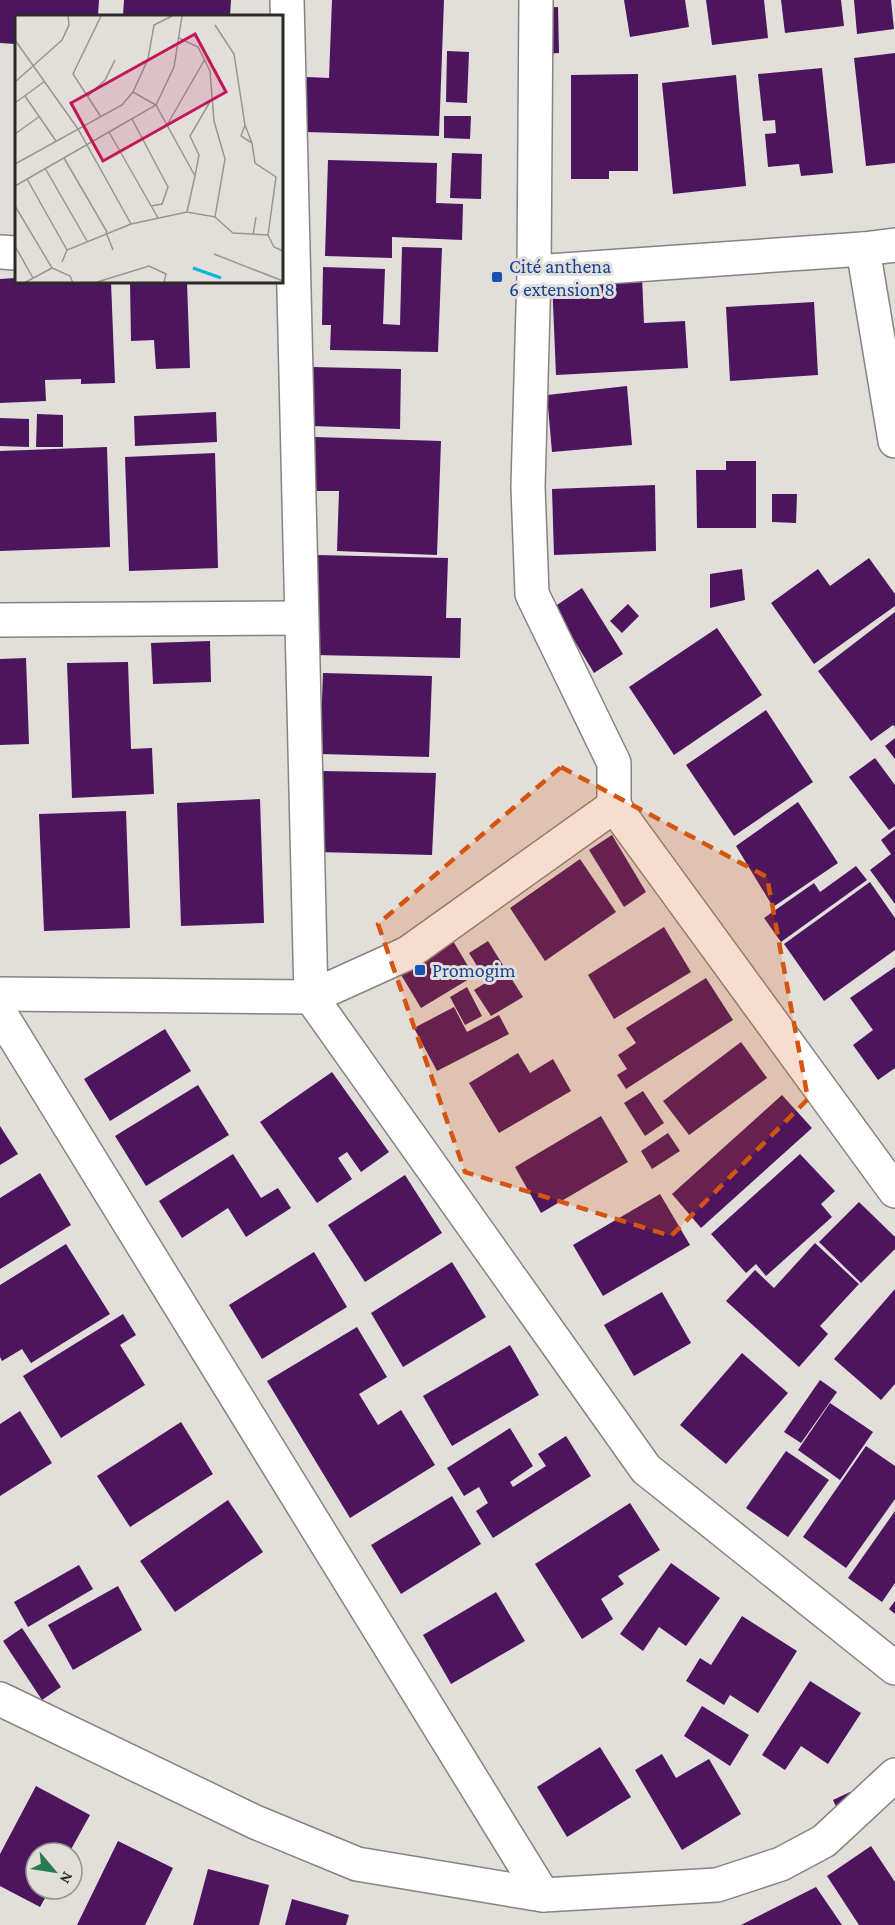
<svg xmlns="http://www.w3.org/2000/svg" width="895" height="1925" font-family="'Crimson Pro',serif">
  <rect width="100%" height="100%" fill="#e2ded9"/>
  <g fill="#4c155e">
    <polygon points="0,0 99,0 98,16 16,16 16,44 0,43"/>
    <polygon points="124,0 231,0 230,16 123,16"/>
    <polygon points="332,0 444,0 439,136 306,132 307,77 329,78"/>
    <polygon points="624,0 685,0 689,27 630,37"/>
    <polygon points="706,0 764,0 768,38 712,45"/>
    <polygon points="781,0 841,0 844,26 785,33"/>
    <polygon points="854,0 891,0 894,29 857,34"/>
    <polygon points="558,7 559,53 528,55 527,8"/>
    <polygon points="447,51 469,52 467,103 446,102"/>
    <polygon points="895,53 895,163 866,166 854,58"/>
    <polygon points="822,68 833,173 801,176 799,164 768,167 765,134 776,133 775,120 763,121 758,74"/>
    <polygon points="638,74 638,171 609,171 609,179 571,179 571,75"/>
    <polygon points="736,75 746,186 673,194 662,83"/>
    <polygon points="444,116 471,116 470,139 444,138"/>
    <polygon points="452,153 482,154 481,199 450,198"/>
    <polygon points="328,160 437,163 436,203 463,204 462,240 392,237 392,258 325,256"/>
    <polygon points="402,247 442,248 438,352 330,350 331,325 322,325 323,267 385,269 383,324 400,325"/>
    <polygon points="642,276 644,323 685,321 688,368 556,375 552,280"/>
    <polygon points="16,278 16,282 111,282 115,383 81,384 81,379 45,380 46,401 0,403 0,279"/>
    <polygon points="130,282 187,282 190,368 156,369 154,340 131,341"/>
    <polygon points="814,302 818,375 730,381 726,307"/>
    <polygon points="312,367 401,369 400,429 311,426"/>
    <polygon points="627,386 632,445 552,452 547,395"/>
    <polygon points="216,412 217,442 135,446 134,416"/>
    <polygon points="37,414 63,415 63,447 36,447"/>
    <polygon points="0,418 29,419 29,447 0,446"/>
    <polygon points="315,437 441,441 437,555 337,551 339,491 313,491"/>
    <polygon points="107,447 110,547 0,551 0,451"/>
    <polygon points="215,453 218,568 129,571 125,457"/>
    <polygon points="726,461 756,461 756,528 697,528 696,470 726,470"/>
    <polygon points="655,485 656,551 554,555 552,489"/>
    <polygon points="772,494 797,494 796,523 772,522"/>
    <polygon points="317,555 448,558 446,618 461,618 460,658 314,655"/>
    <polygon points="869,558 895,594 895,606 814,664 771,603 818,569 830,586"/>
    <polygon points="742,569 745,600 710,608 710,574"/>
    <polygon points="582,588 623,654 594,673 554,607"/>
    <polygon points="628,604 639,616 622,633 610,621"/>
    <polygon points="895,612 895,727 893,725 871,741 818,671"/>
    <polygon points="717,628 762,695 674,755 629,687"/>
    <polygon points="210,641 211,682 153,684 151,643"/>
    <polygon points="26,658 29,744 0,745 0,659"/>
    <polygon points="128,662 131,749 152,748 154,794 72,798 67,663"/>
    <polygon points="323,673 432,676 429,757 320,754"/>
    <polygon points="766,710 813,782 734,836 686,765"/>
    <polygon points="895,738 895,759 885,746"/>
    <polygon points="875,758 895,785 895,826 889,830 849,777"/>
    <polygon points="321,771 436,773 432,855 318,852"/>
    <polygon points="260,799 264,923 181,926 177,803"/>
    <polygon points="798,802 838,863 773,907 736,846"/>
    <polygon points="126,811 130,928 44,931 39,814"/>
    <polygon points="895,829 895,904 870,870 891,854 881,840"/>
    <polygon points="612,835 646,892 624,907 589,850"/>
    <polygon points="580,859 616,912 545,961 510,908"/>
    <polygon points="856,866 867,880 781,942 764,918 814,883 820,892"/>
    <polygon points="870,882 895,918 895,950 824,1001 784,944"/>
    <polygon points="664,927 691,972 614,1019 588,975"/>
    <polygon points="453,941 474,976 421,1008 400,973"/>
    <polygon points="488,941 523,997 491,1016 474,990 487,982 469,953"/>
    <polygon points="895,967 895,1068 878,1080 853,1045 873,1030 850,998"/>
    <polygon points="706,978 733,1020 626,1089 617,1075 627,1069 618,1055 636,1043 626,1028"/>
    <polygon points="467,987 482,1016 465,1025 450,997"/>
    <polygon points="454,1007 467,1032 499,1015 509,1034 437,1071 414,1028"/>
    <polygon points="165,1029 191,1071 110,1121 84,1079"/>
    <polygon points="741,1042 767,1078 689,1135 663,1101"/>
    <polygon points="518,1053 530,1073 553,1059 571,1091 499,1133 469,1083"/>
    <polygon points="332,1072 389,1152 361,1172 347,1152 338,1158 352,1179 317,1203 260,1122"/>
    <polygon points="198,1085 229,1135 146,1186 115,1136"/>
    <polygon points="643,1091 664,1123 645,1136 624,1103"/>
    <polygon points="782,1095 812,1128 701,1228 672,1194"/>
    <polygon points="601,1116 628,1162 541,1213 515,1167"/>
    <polygon points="0,1126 18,1154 0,1165"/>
    <polygon points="668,1133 680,1151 652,1169 641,1151"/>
    <polygon points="233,1154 261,1198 278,1188 291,1208 246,1237 228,1208 182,1238 159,1201"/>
    <polygon points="800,1154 835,1191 821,1204 832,1217 766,1276 756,1264 746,1273 711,1234"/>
    <polygon points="40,1173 71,1225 0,1269 0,1198"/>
    <polygon points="405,1175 442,1233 365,1282 328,1225"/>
    <polygon points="660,1194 690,1245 603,1296 573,1245"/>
    <polygon points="859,1202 895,1237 895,1249 861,1283 819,1242"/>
    <polygon points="815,1243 859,1284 820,1326 828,1334 799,1367 726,1301 755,1270 774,1288"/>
    <polygon points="66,1244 110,1314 31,1363 22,1349 2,1361 0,1357 0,1285"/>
    <polygon points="314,1252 347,1307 262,1359 229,1305"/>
    <polygon points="452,1262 486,1317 403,1367 371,1313"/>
    <polygon points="895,1289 895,1384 881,1400 834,1359"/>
    <polygon points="662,1292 691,1343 634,1376 604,1325"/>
    <polygon points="123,1314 136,1335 120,1345 145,1385 61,1438 23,1376"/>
    <polygon points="357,1327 387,1377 359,1394 378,1425 401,1410 435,1465 350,1518 267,1381"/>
    <polygon points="510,1345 539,1395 452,1446 423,1396"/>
    <polygon points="742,1353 788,1393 726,1464 680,1425"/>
    <polygon points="820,1380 837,1392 801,1443 784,1432"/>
    <polygon points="830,1403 873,1432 840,1480 798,1450"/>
    <polygon points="20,1411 52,1463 0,1496 0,1424"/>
    <polygon points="181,1422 213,1474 130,1527 97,1476"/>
    <polygon points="510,1428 533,1466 510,1482 513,1487 546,1466 538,1454 566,1436 591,1476 493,1538 476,1511 488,1503 479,1487 464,1496 447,1468"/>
    <polygon points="866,1446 895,1466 895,1499 846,1568 803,1537"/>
    <polygon points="786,1451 829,1480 788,1537 746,1508"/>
    <polygon points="452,1496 481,1544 401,1594 371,1545"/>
    <polygon points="228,1500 263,1552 175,1612 140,1561"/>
    <polygon points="630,1503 660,1550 618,1576 624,1584 601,1599 613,1619 582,1639 535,1564"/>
    <polygon points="895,1511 895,1583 882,1602 848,1578"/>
    <polygon points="671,1563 720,1598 686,1646 659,1627 643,1651 620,1634"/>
    <polygon points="79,1565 93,1589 28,1627 14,1602"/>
    <polygon points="118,1586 142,1630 73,1670 48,1625"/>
    <polygon points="496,1592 525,1641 451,1684 423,1635"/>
    <polygon points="895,1601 895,1614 889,1609"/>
    <polygon points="742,1616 797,1651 758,1713 730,1695 724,1705 686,1681 700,1658 711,1665"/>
    <polygon points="22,1628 61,1687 42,1700 3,1641"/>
    <polygon points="810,1681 861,1713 828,1764 801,1746 785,1770 762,1755"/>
    <polygon points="702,1706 749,1735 730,1766 684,1736"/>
    <polygon points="600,1747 631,1797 567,1837 537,1787"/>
    <polygon points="662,1754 676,1778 709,1759 741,1814 682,1850 635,1770"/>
    <polygon points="36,1786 90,1815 69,1853 36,1853 36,1889 50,1889 40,1907 0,1886 0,1854"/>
    <polygon points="850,1792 857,1805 839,1813 833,1800"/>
    <polygon points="118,1841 173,1868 145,1925 77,1925"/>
    <polygon points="871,1846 895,1882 895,1925 859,1925 827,1876"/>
    <polygon points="208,1869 269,1885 259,1925 193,1925"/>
    <polygon points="816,1887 842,1925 741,1925"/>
    <polygon points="292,1899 349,1915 346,1925 285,1925"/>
  </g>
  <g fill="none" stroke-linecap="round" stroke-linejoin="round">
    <g stroke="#87847f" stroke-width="36">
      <g id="minor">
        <polyline points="287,0 311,997 646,1469 895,1668"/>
        <polyline points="536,0 534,272 528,487 532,594 614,763 614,806 895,1191"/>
        <polyline points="863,249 895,441"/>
        <polyline points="0,252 16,253"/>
        <polyline points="534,272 863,249 895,245"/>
        <polyline points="0,620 300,618"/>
        <polyline points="0,994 311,997 408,953 614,806"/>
        <polyline points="0,1013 543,1895"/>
        <polyline points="0,1699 255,1822 357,1864 543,1895 717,1885 781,1864 824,1841 895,1775"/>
      </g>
    </g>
    <use href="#minor" stroke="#fff" stroke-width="33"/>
  </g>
  <path fill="#d5540f" fill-opacity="0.2" stroke="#d5540f" stroke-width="4.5" stroke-dasharray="12 8" stroke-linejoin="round" d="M561,767L767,877L808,1099L671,1236L465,1172L378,924Z"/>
  <g fill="#1a4fb4" stroke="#e2ded9" stroke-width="2">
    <rect x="491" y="271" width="12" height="12" rx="3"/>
    <rect x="414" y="964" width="12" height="12" rx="3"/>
  </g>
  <g text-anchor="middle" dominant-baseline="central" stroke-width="6" stroke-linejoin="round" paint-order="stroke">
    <g font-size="20" fill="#164399" stroke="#e2ded9" text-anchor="start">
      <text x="509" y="266">Cité anthena<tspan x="509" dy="23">6 extension 8</tspan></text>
      <text x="432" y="970">Promogim</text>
    </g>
  </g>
  <g transform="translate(15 15)">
    <rect width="268" height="268" fill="#e2ded9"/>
    <path fill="none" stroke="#03b6d7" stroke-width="3" d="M178,253L206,263"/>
    <path fill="none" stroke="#999692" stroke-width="1.5" d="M200,10L219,39L230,110L226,121L237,128L240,148L261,162L253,220L259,232L268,236M0,25L63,114L116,209M0,67L47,25L54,10L53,1M118,77L141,90L180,161L172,197M10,81L41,126M73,81L90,65L100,45M0,88L30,66M86,102L58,59L86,1M117,104L153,172L147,189L136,191M152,110L190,44M230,110L237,128M94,117L143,203M0,119L25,101M49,143L92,217M0,149L107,90L118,77L133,44L139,10L157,1M30,153L72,226M180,161L184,140L175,121L196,85M12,164L52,235M0,171L141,90L159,52L167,1M0,191L37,253L55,261L58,268M200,202L218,218L253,220M91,217L98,235M238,220L241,202M0,231L18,263M199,239L268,266M47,247L52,235L116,209L172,197L200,202L210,144L199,106L195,56L183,32L164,23M9,268L37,253M79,268L134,251L151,259L149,268"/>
    <path fill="#c2185b" fill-opacity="0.15" stroke="#c2185b" stroke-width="3" d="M180,19L211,77L88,146L56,88Z"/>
    <rect width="268" height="268" fill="none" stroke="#2b2a28" stroke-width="3"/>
  </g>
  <g transform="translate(54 1871) rotate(119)"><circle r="28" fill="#e2ded9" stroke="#999692" stroke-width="1.5"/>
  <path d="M0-4.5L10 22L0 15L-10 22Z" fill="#277b4e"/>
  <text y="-9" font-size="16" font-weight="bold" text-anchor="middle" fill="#2b2a28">N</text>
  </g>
</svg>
